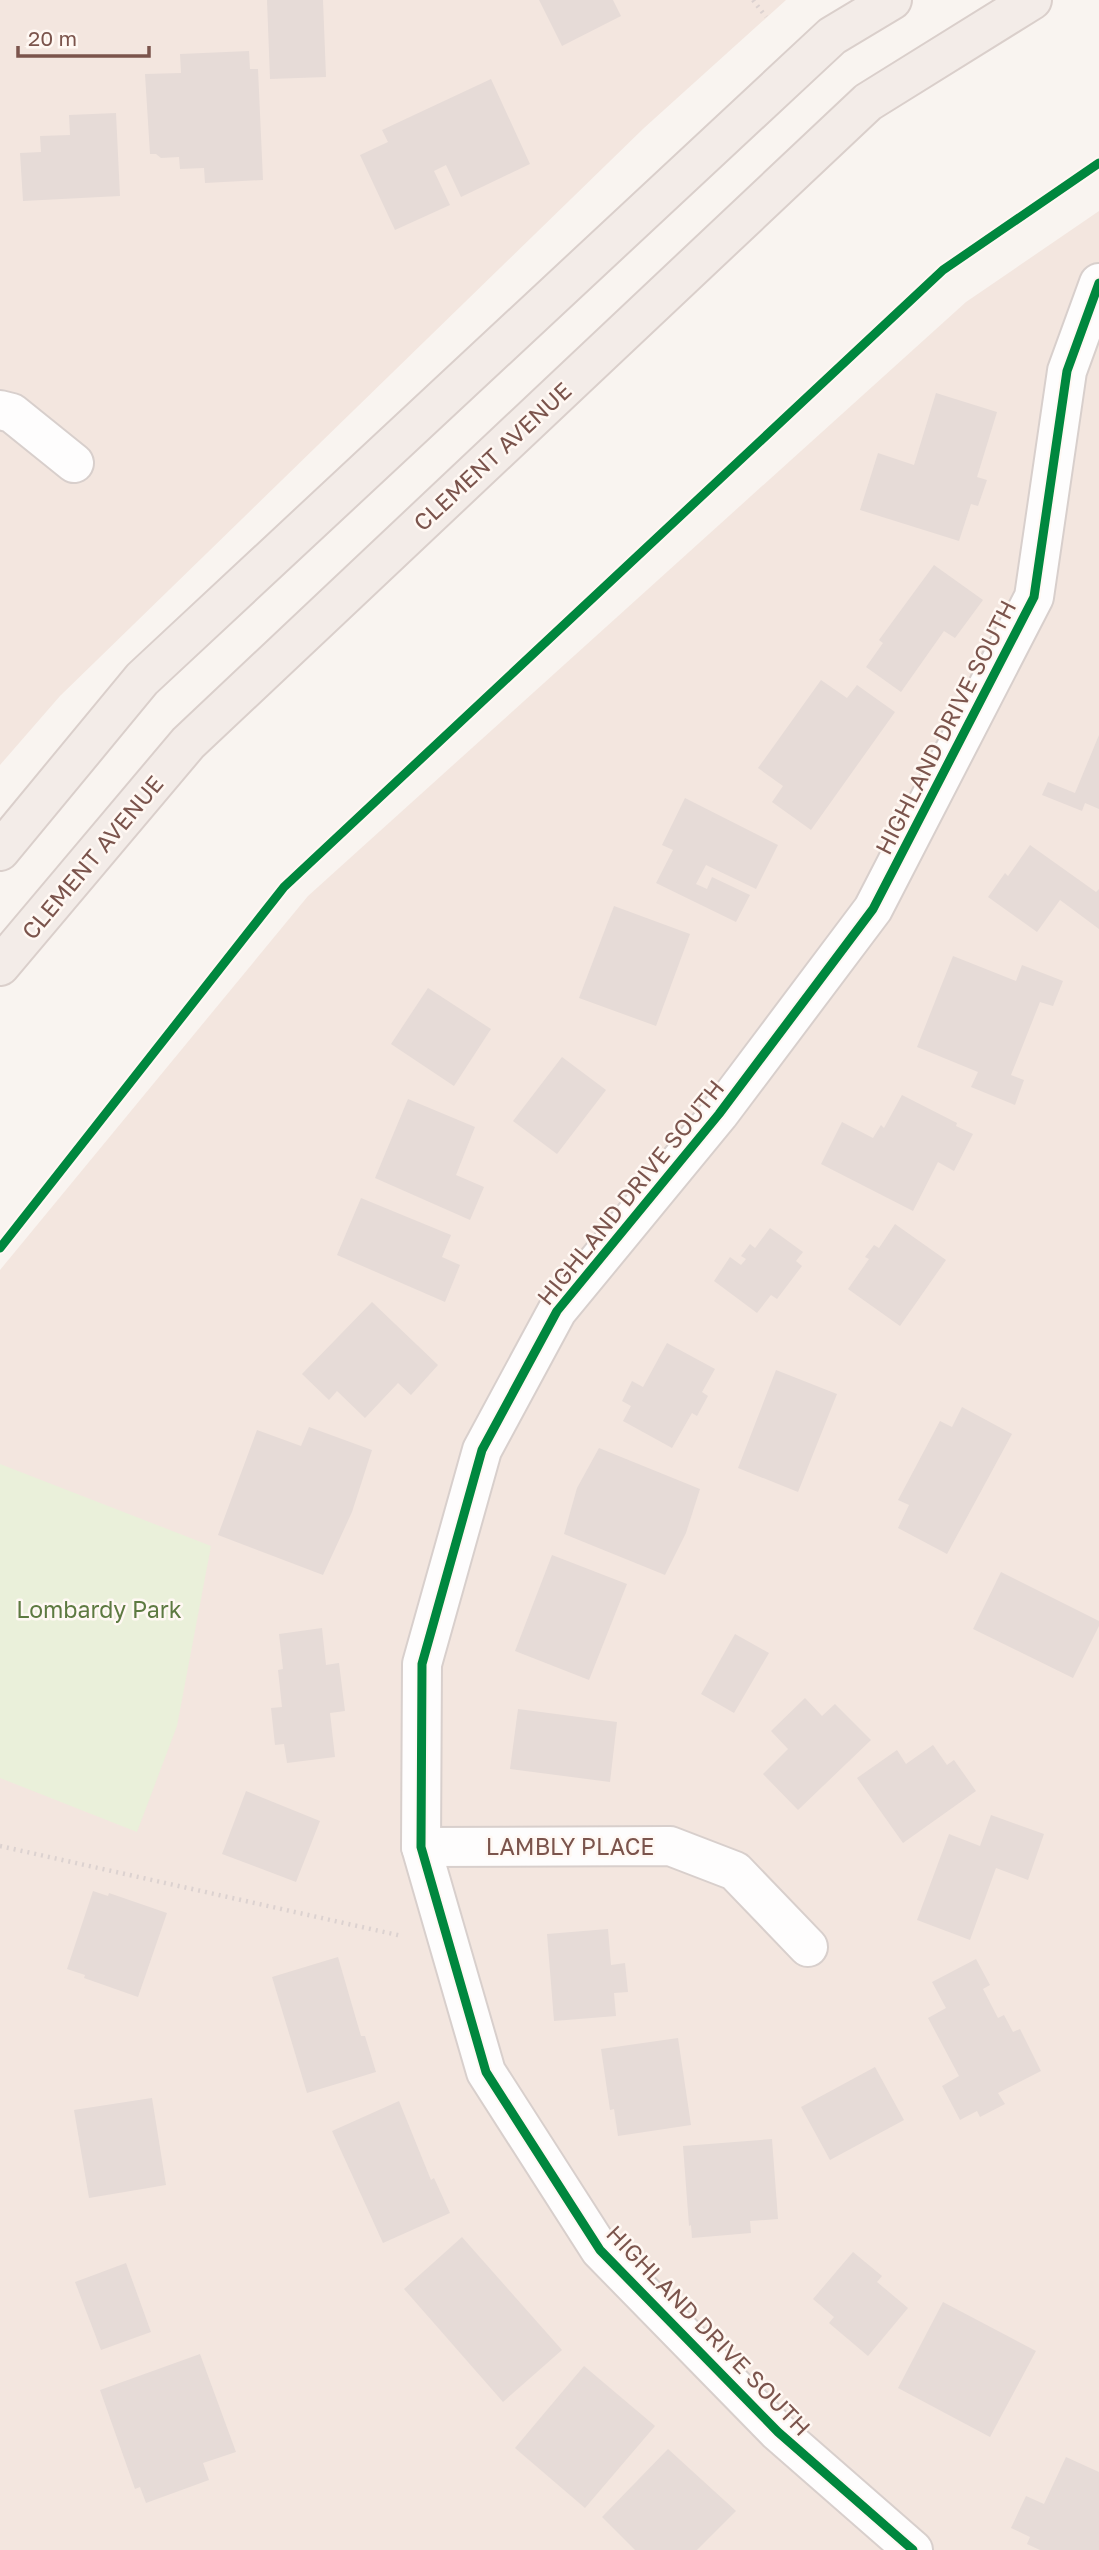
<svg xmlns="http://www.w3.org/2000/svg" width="1099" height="2550" font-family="'Golos Text',sans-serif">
  <rect width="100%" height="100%" fill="#f9f4f0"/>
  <g fill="#f3e6df">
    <polygon points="0,0 786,0 644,128 60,696 0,765"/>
    <polygon points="1099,211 1099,2550 0,2550 0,1270 308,896 966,302"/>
  </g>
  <polygon fill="#eaf0da" points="0,1464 211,1546 177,1726 137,1832 0,1778"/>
  <g fill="#e6dbd7">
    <polygon points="267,0 323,0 326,77 270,79"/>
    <polygon points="539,0 613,0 621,16 562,46"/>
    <polygon points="249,51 250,69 258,69 263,180 205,183 204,168 180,169 179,157 161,158 156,154 150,154 145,74 181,73 180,54"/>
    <polygon points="491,79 530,164 461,197 446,165 434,171 450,205 395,230 360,155 388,142 382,130"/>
    <polygon points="116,113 120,196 23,201 20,153 41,152 40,136 70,135 69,115"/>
    <polygon points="936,393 997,412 977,477 987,480 978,506 971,504 959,541 860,510 878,453 914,465"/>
    <polygon points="934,565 983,600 955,638 944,631 901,692 866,667 883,643 879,640"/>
    <polygon points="821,680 847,698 857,685 895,712 811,830 772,802 783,786 758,768"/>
    <polygon points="1099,735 1099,809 1085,803 1082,811 1042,795 1048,782 1075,793"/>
    <polygon points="685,798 778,845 756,889 706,865 696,884 707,889 712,877 750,895 736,922 656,883 673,850 662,845"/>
    <polygon points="1030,845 1096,892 1099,889 1099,929 1060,900 1037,932 988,897 1005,873 1008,876"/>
    <polygon points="614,906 690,934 656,1026 579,998"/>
    <polygon points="953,956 1016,981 1022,965 1063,981 1053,1006 1040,1002 1011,1075 1024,1080 1015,1105 971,1087 978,1072 917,1047"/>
    <polygon points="428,988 491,1029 454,1086 391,1044"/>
    <polygon points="562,1057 606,1090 557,1154 513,1121"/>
    <polygon points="902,1095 957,1123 956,1126 973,1134 954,1171 938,1162 913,1211 821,1164 842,1122 873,1138 881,1125 884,1128"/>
    <polygon points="408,1099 475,1127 456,1175 484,1187 470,1220 375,1178"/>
    <polygon points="361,1198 451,1235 442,1257 460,1265 445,1302 337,1255"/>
    <polygon points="895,1224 946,1260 900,1326 848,1289 869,1259 865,1257 874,1245 879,1248"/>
    <polygon points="770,1228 803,1252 796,1261 802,1266 777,1299 771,1295 757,1313 714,1281 730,1257 741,1265 746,1259 741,1256 750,1244 755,1248"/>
    <polygon points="372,1302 438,1365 411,1395 398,1383 365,1418 337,1391 329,1400 302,1374"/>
    <polygon points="667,1343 715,1369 702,1392 708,1396 697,1416 692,1413 672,1448 623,1421 631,1406 622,1401 632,1381 643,1387"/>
    <polygon points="776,1370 837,1394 798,1492 738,1468"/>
    <polygon points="962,1407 1012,1434 947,1554 898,1528 909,1505 898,1500 940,1421 952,1427"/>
    <polygon points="309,1427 372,1450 352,1512 323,1575 218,1535 257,1430 301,1446"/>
    <polygon points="599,1448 700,1489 686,1533 665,1575 564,1534 577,1488"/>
    <polygon points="552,1555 627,1584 589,1680 515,1651"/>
    <polygon points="1001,1572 1099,1621 1099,1626 1073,1678 973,1629"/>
    <polygon points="322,1628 326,1665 339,1663 345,1711 330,1713 335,1757 287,1763 284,1744 275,1745 271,1708 282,1707 278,1670 283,1669 279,1634"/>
    <polygon points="735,1634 769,1653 734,1713 701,1694"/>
    <polygon points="805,1698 822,1716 835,1704 871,1740 798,1810 763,1774 788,1749 771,1731"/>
    <polygon points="518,1709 617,1722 610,1782 510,1769"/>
    <polygon points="933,1745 947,1765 954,1760 976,1791 903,1843 857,1778 897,1750 906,1764"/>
    <polygon points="246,1791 320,1821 296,1882 222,1854"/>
    <polygon points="991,1815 1044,1834 1028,1880 996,1868 970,1940 917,1920 949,1834 980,1846"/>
    <polygon points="93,1891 108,1896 109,1893 167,1913 138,1997 84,1978 85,1975 67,1969"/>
    <polygon points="608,1929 611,1965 625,1963 628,1992 614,1993 616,2016 554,2021 547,1934"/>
    <polygon points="338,1957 361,2036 365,2036 376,2072 307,2093 272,1977"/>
    <polygon points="976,1959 990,1985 983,1989 998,2018 1004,2015 1013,2032 1020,2029 1041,2071 998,2093 1005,2104 980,2117 977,2111 960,2120 942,2086 959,2076 928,2018 946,2008 932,1982"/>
    <polygon points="678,2038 691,2125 618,2136 614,2109 610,2110 601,2049"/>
    <polygon points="875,2067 904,2120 830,2160 801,2107"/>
    <polygon points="152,2098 166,2185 89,2198 74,2110"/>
    <polygon points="399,2101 431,2180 434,2178 450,2213 383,2243 332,2131"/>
    <polygon points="772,2139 778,2219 750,2221 751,2233 692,2238 691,2225 689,2226 683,2146"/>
    <polygon points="462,2237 562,2350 503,2402 404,2289"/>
    <polygon points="853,2252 882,2276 877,2282 908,2308 868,2356 829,2323 834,2317 813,2299"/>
    <polygon points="126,2263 151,2332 101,2350 75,2282"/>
    <polygon points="943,2302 1036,2351 990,2437 898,2388"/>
    <polygon points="200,2354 236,2452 203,2463 209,2480 146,2503 140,2487 135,2489 100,2390"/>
    <polygon points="584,2366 655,2426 585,2508 515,2448"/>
    <polygon points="668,2449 736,2511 697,2550 635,2550 602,2517"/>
    <polygon points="1066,2457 1099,2472 1099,2550 1040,2550 1027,2544 1030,2537 1011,2528 1026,2496 1044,2504"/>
  </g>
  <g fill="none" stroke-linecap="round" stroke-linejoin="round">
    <g stroke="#d8cfcc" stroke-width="42">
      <g id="minor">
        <polyline points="0,410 12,413 74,463"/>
        <polyline points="421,1847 670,1846 735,1871 808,1947"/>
        <polyline points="913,2550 778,2432 600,2250 486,2072 421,1847 422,1664 482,1450 557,1311 719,1114 873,909 1034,597 1067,371 1099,283"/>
      </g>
    </g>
    <g stroke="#dacfcb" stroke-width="42">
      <g id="major">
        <polyline points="0,851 142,679 832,36 892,0"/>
        <polyline points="0,966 188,743 868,102 1032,0"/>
      </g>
    </g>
    <g stroke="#dcd2d0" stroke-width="4.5" stroke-dasharray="2 5" stroke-linecap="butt">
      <polyline points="753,0 766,17"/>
      <polyline points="0,1846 402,1936"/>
    </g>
    <use href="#minor" stroke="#fefdfd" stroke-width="38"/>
    <use href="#major" stroke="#f3ece8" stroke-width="38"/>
    <g stroke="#fff8f3" stroke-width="13">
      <g id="cycleway">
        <polyline points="0,1248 284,887 943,270 1099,163"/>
        <polyline points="913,2550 778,2432 600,2250 486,2072 421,1847 422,1664 482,1450 557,1311 719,1114 873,909 1034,597 1067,371 1099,283"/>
      </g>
    </g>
    <use href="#cycleway" stroke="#00873e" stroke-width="9"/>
  </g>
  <g text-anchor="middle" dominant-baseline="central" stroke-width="5" stroke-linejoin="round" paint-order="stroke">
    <g font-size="23" fill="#7b544c" stroke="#fff8f3">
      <text transform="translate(492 456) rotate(-43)">CLEMENT AVENUE</text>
      <text transform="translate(945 727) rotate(-63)">HIGHLAND DRIVE SOUTH</text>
      <text transform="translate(92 857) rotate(-50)">CLEMENT AVENUE</text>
      <text transform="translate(630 1192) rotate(-51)">HIGHLAND DRIVE SOUTH</text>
      <text x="570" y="1846">LAMBLY PLACE</text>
      <text transform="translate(709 2330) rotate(46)">HIGHLAND DRIVE SOUTH</text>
    </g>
    <g font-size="23" fill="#5d7a41" stroke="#fff8f3">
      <text x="99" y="1609">Lombardy Park</text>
    </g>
  </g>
  <path d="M18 46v10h131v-10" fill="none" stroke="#7b544c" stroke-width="3.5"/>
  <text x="28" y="46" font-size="21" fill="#7b544c" stroke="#fff8f3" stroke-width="5" paint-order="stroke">20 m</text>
</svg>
